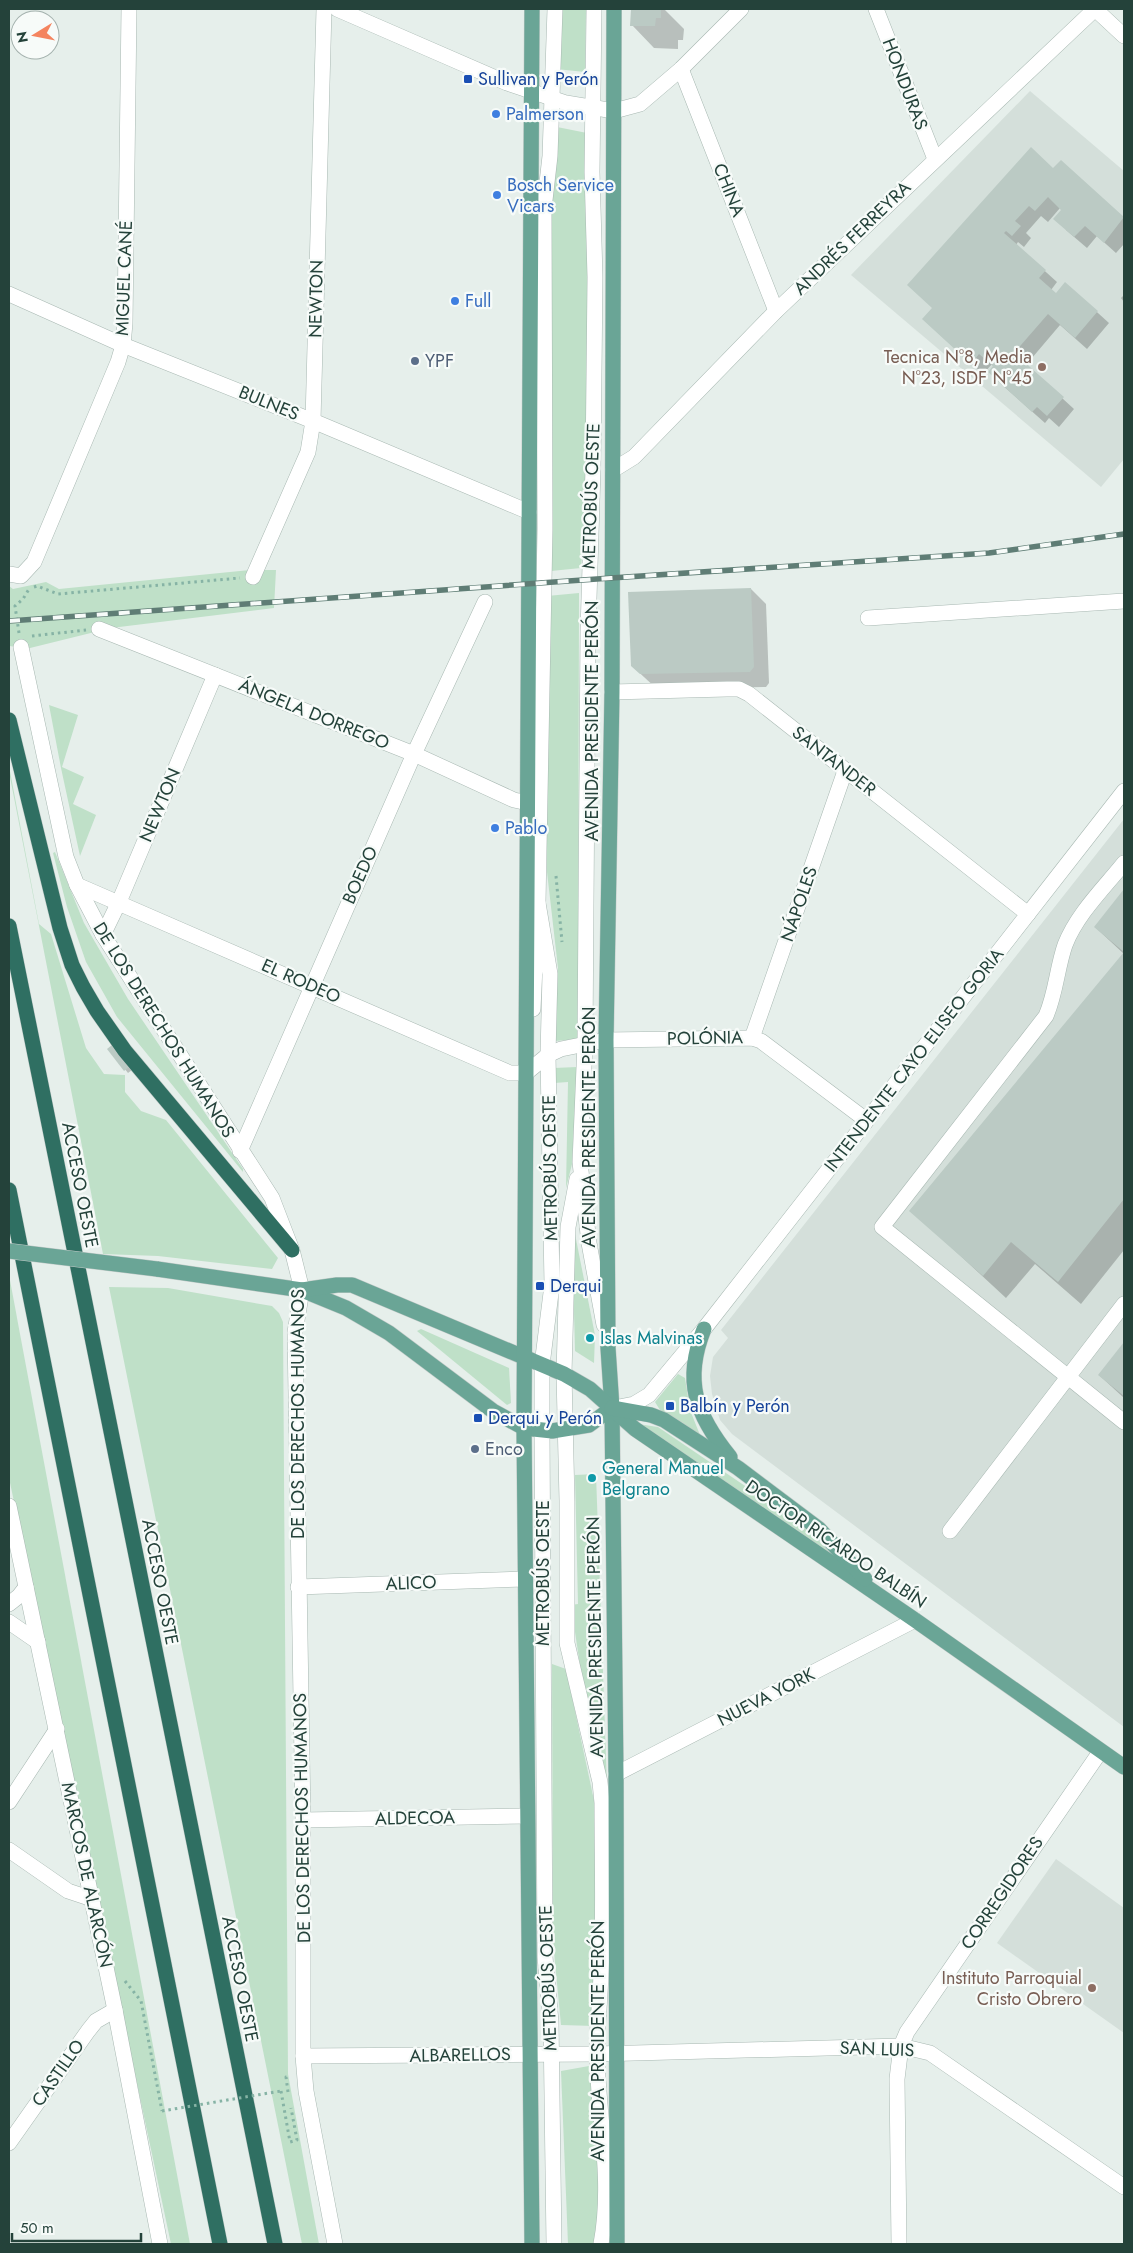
<svg xmlns="http://www.w3.org/2000/svg" width="1133" height="2253" font-family="Jost,sans-serif">
  <rect width="100%" height="100%" fill="#e6efeb"/>
  <g fill="#d4dfda">
    <polygon points="1030,91 1124,171 1124,459 1101,487 851,275"/>
    <polygon points="1124,819 1124,1727 732,1434 720,1420 712,1394 710,1376 713,1357 728,1338 721,1330"/>
    <polygon points="1056,1859 1124,1908 1124,2033 997,1943"/>
  </g>
  <g fill="#bfe0c8">
    <polygon points="560,9 586,9 585,72 556,69"/>
    <polygon points="557,127 587,133 588,481 581,568 551,571 550,210"/>
    <polygon points="250,570 276,570 274,608 111,628 26,649 10,646 9,586 13,589 46,582 59,589"/>
    <polygon points="579,593 578,1039 555,1041 558,968 547,872 547,596"/>
    <polygon points="49,705 78,715 62,767 84,777 73,804 96,815 80,856 61,768"/>
    <polygon points="9,766 39,924 51,934 86,1048 104,1074 125,1075 125,1092 141,1111 166,1120 278,1258 272,1269 158,1256 103,1254 9,772"/>
    <polygon points="55,852 84,923 128,999 243,1169 243,1172 117,1017 86,962 67,907 53,853"/>
    <polygon points="577,1067 572,1164 566,1188 568,1082 554,1083 554,1068"/>
    <polygon points="572,1233 575,1234 595,1335 594,1363 575,1351"/>
    <polygon points="9,1275 190,2244 171,2244 9,1478"/>
    <polygon points="109,1287 168,1288 272,1306 279,1313 283,1322 288,2074 319,2244 302,2244"/>
    <polygon points="421,1329 509,1368 511,1403 507,1405 417,1331"/>
    <polygon points="678,1374 685,1378 690,1410 700,1435 660,1410 655,1402"/>
    <polygon points="638,1424 658,1427 813,1532 843,1566"/>
    <polygon points="596,1474 607,1786 582,1679 571,1605 578,1604 575,1475"/>
    <polygon points="552,1664 566,1669 595,1805 597,1847 594,2026 561,2025 553,1941"/>
    <polygon points="589,2066 600,2140 598,2228 594,2244 568,2244 561,2071"/>
  </g>
  <g fill="#0003">
    <polygon points="632,9 664,9 684,29 683,40 678,40 678,49 654,48 632,25"/>
    <polygon points="1061,162 1124,219 1124,244 1116,253 1097,236 1087,248 1066,230 1062,210 1060,208 1048,222 1041,216 1026,233 1031,238 1024,247 1018,242 1016,245 1057,282 1051,290 1056,295 1066,284 1109,323 1087,349 1060,325 1026,365 1074,409 1059,427 1049,418 1045,423 1001,384 992,364 983,374 923,319"/>
    <polygon points="1124,295 1124,302 1121,298"/>
    <polygon points="751,589 766,604 769,683 766,687 657,689 632,666"/>
    <polygon points="1124,891 1124,1250 1081,1304 1035,1264 1006,1298 911,1210 1124,954 1095,927"/>
    <polygon points="109,1049 141,1063 128,1073"/>
    <polygon points="1124,1344 1124,1398 1099,1375"/>
  </g>
  <g fill="#bbcac4">
    <polygon points="631,9 661,9 661,18 656,18 655,26 630,26"/>
    <polygon points="1031,147 1053,168 1061,160 1124,217 1104,243 1085,226 1074,237 1053,219 1061,210 1048,197 1035,211 1029,206 1015,221 1021,226 1012,236 1006,231 1004,233 1046,270 1039,278 1056,293 1065,282 1098,311 1075,338 1048,314 1014,353 1064,397 1047,416 1037,407 1032,412 988,372 993,366 979,354 971,364 922,319 932,308 907,285"/>
    <polygon points="751,588 754,667 750,672 640,674 631,666 628,592"/>
    <polygon points="1124,889 1124,952 1094,927"/>
    <polygon points="1124,952 1124,1199 1058,1282 1011,1242 983,1276 909,1211"/>
    <polygon points="122,1037 139,1059 124,1071 107,1049"/>
    <polygon points="1124,1342 1124,1396 1098,1375"/>
  </g>
  <g fill="none" stroke-linecap="round" stroke-linejoin="round">
    <g stroke="#a8b8b2" stroke-width="16">
      <g id="minor">
        <polyline points="337,9 507,83 566,103 614,111 640,104 681,69 741,9"/>
        <polyline points="594,9 592,172 595,277 593,469 588,631 585,1043 580,1162 589,1243 604,1325"/>
        <polyline points="876,9 935,159"/>
        <polyline points="1095,9 1124,36"/>
        <polyline points="681,69 776,311"/>
        <polyline points="9,294 123,345 313,421 529,512"/>
        <polyline points="613,470 634,457 776,311 1095,9"/>
        <polyline points="9,574 21,576 34,562 118,362 123,345 125,323 129,9"/>
        <polyline points="253,577 308,452 313,421 324,9"/>
        <polyline points="868,618 1124,601"/>
        <polyline points="99,629 414,754 514,800 528,803"/>
        <polyline points="21,647 66,857 77,885 103,935 272,1198 292,1250 302,1290 295,1332 303,1820 303,2056 306,2091 335,2244"/>
        <polyline points="612,692 727,689 739,689 749,694 1028,914"/>
        <path d="M1124,863C1104,888 1077,914 1065,945C1057,968 1056,993 1046,1016L882,1227L1124,1422"/>
        <polyline points="77,885 510,1073 526,1073"/>
        <polyline points="538,903 550,974 548,1055 552,1285 542,1365 542,1430 545,1957 551,2022 554,2244"/>
        <polyline points="103,935 119,902 215,675"/>
        <polyline points="533,1009 538,903 545,529 544,209 550,156 555,9"/>
        <polyline points="752,1038 845,771"/>
        <polyline points="526,1073 548,1055 561,1049 606,1040 752,1038 761,1041 866,1120"/>
        <polyline points="240,1151 414,754 485,602"/>
        <path d="M577,1179L568,1227L564,1374L567,1501V1643L600,1782L602,1803C602,1860 604,1917 601,1974C600,2001 597,2028 597,2054C598,2118 613,2180 601,2244"/>
        <polyline points="614,1408 634,1404 649,1395 704,1329 1124,791"/>
        <polyline points="9,1506 115,2010 160,2244"/>
        <polyline points="950,1531 1124,1304"/>
        <polyline points="298,1587 524,1579"/>
        <polyline points="9,1604 19,1596 26,1587"/>
        <polyline points="9,1622 38,1642"/>
        <polyline points="616,1774 915,1620"/>
        <polyline points="9,1802 57,1729"/>
        <polyline points="303,1820 527,1816"/>
        <polyline points="9,1850 68,1891 92,1899"/>
        <polyline points="303,2056 597,2054 901,2046 930,2053 1124,2187"/>
        <polyline points="9,2143 88,2031 96,2021 115,2010"/>
        <polyline points="899,2244 897,2079 901,2046 907,2032 1100,1752"/>
      </g>
    </g>
    <g stroke="#c2cac8" stroke-width="16">
      <g id="major">
        <polyline points="614,9 612,692 606,1040 608,1348 612,1408 616,1774 617,2244"/>
        <polyline points="157,1269 302,1290 346,1308 389,1333 493,1411 524,1428 552,1431 589,1425 612,1408"/>
        <polyline points="302,1290 337,1285 352,1285 564,1374 590,1389 635,1429 915,1620 1124,1767"/>
        <path d="M704,1329C683,1381 696,1415 730,1457"/>
        <polyline points="612,1408 651,1415 664,1420 738,1468 819,1529 865,1579"/>
        <polyline points="532,2244 524,1428 532,9"/>
      </g>
    </g>
    <g stroke="#c2cac8" stroke-width="16">
      <g id="highway">
        <polyline points="9,720 60,928 72,965 83,987 97,1011 125,1051 292,1250"/>
        <polyline points="9,926 275,2244"/>
        <polyline points="9,1190 220,2244"/>
      </g>
    </g>
    <g stroke="#86b3a5" stroke-width="3" stroke-dasharray="2.5 4" stroke-linecap="butt">
      <polyline points="34,587 37,586 58,594 240,578"/>
      <polyline points="19,633 15,606 23,599 29,589"/>
      <polyline points="32,636 86,630"/>
      <polyline points="556,876 562,942"/>
      <polyline points="125,1981 141,2001 162,2111"/>
      <polyline points="281,2091 290,2142 297,2140 291,2108"/>
      <polyline points="288,2092 286,2077 290,2077"/>
    </g>
    <use href="#minor" stroke="#fff" stroke-width="15"/>
    <use href="#major" stroke="#6aa596" stroke-width="15"/>
    <use href="#highway" stroke="#2f6f62" stroke-width="15"/>
    <g stroke="#5f7d75" stroke-width="5.5">
      <polyline id="rail" points="9,621 611,578 989,553 1124,534"/>
    </g>
    <use href="#rail" stroke="#f7fbf9" stroke-width="4" stroke-dasharray="11" stroke-linecap="butt"/>
    <g stroke="#c2cac8" stroke-width="16" stroke-linecap="butt">
      <polyline id="major-bridge" points="9,1251 157,1269"/>
    </g>
    <polyline stroke="#86b3a5" stroke-width="3" stroke-dasharray="2.5 4" stroke-linecap="butt" points="162,2111 281,2091"/>
    <use href="#major-bridge" stroke="#6aa596" stroke-width="15"/>
  </g>
  <g fill="#1a4fb4" stroke="#f7fbf9" stroke-width="2">
    <rect x="463" y="74" width="10" height="10" rx="2.5"/>
    <rect x="535" y="1281" width="10" height="10" rx="2.5"/>
    <rect x="665" y="1401" width="10" height="10" rx="2.5"/>
    <rect x="473" y="1413" width="10" height="10" rx="2.5"/>
  </g>
  <g fill="#3f7fe0" stroke="#f7fbf9" stroke-width="2">
    <circle cx="496" cy="114" r="5"/>
    <circle cx="497" cy="195" r="5"/>
    <circle cx="455" cy="301" r="5"/>
    <circle cx="495" cy="828" r="5"/>
  </g>
  <g fill="#5c6f8a" stroke="#f7fbf9" stroke-width="2">
    <circle cx="415" cy="361" r="5"/>
    <circle cx="475" cy="1449" r="5"/>
  </g>
  <g fill="#8d6e63" stroke="#f7fbf9" stroke-width="2">
    <circle cx="1042" cy="367" r="5"/>
    <circle cx="1092" cy="1988" r="5"/>
  </g>
  <g fill="#0f9aa8" stroke="#f7fbf9" stroke-width="2">
    <circle cx="590" cy="1338" r="5"/>
    <circle cx="592" cy="1478" r="5"/>
  </g>
  <g text-anchor="middle" dominant-baseline="central" stroke-width="4.5" stroke-linejoin="round" paint-order="stroke">
    <g font-size="18" fill="#164399" stroke="#f7fbf9" text-anchor="start">
      <text x="478" y="79">Sullivan y Perón</text>
      <text x="550" y="1286">Derqui</text>
      <text x="680" y="1406">Balbín y Perón</text>
      <text x="488" y="1418">Derqui y Perón</text>
    </g>
    <g font-size="18" fill="#24423a" stroke="#f7fbf9">
      <text transform="translate(905 84) rotate(69)">HONDURAS</text>
      <text transform="translate(729 190) rotate(68)">CHINA</text>
      <text transform="translate(852 238) rotate(-44)">ANDRÉS FERREYRA</text>
      <text transform="translate(124 278) rotate(-88)">MIGUEL CANÉ</text>
      <text transform="translate(316 299) rotate(-89)">NEWTON</text>
      <text transform="translate(269 403) rotate(22)">BULNES</text>
      <text transform="translate(591 496) rotate(-88)">METROBÚS OESTE</text>
      <text transform="translate(314 714) rotate(22)">ÁNGELA DORREGO</text>
      <text transform="translate(592 721) rotate(-90)">AVENIDA PRESIDENTE PERÓN</text>
      <text transform="translate(834 761) rotate(38)">SANTANDER</text>
      <text transform="translate(160 805) rotate(-67)">NEWTON</text>
      <text transform="translate(360 875) rotate(-66)">BOEDO</text>
      <text transform="translate(799 904) rotate(-71)">NÁPOLES</text>
      <text transform="translate(301 981) rotate(24)">EL RODEO</text>
      <text transform="translate(164 1030) rotate(58)">DE LOS DERECHOS HUMANOS</text>
      <text transform="translate(705 1038) rotate(-1)">POLÓNIA</text>
      <text transform="translate(914 1060) rotate(-52)">INTENDENTE CAYO ELISEO GORIA</text>
      <text transform="translate(589 1127) rotate(-90)">AVENIDA PRESIDENTE PERÓN</text>
      <text transform="translate(550 1168) rotate(-91)">METROBÚS OESTE</text>
      <text transform="translate(80 1185) rotate(79)">ACCESO OESTE</text>
      <text transform="translate(298 1414) rotate(-90)">DE LOS DERECHOS HUMANOS</text>
      <text transform="translate(836 1544) rotate(34)">DOCTOR RICARDO BALBÍN</text>
      <text transform="translate(543 1573) rotate(-90)">METROBÚS OESTE</text>
      <text transform="translate(160 1582) rotate(79)">ACCESO OESTE</text>
      <text transform="translate(411 1583) rotate(-2)">ALICO</text>
      <text transform="translate(595 1637) rotate(-91)">AVENIDA PRESIDENTE PERÓN</text>
      <text transform="translate(766 1697) rotate(-27)">NUEVA YORK</text>
      <text transform="translate(302 1818) rotate(-91)">DE LOS DERECHOS HUMANOS</text>
      <text transform="translate(415 1818) rotate(-1)">ALDECOA</text>
      <text transform="translate(87 1875) rotate(78)">MARCOS DE ALARCÓN</text>
      <text transform="translate(1002 1893) rotate(-56)">CORREGIDORES</text>
      <text transform="translate(548 1978) rotate(-92)">METROBÚS OESTE</text>
      <text transform="translate(240 1979) rotate(79)">ACCESO OESTE</text>
      <text transform="translate(598 2041) rotate(-90)">AVENIDA PRESIDENTE PERÓN</text>
      <text transform="translate(877 2049) rotate(2)">SAN LUIS</text>
      <text transform="translate(460 2055) rotate(-1)">ALBARELLOS</text>
      <text transform="translate(58 2073) rotate(-55)">CASTILLO</text>
    </g>
    <g font-size="18" fill="#366cbe" stroke="#f7fbf9" text-anchor="start">
      <text x="506" y="114">Palmerson</text>
      <text x="507" y="185">Bosch Service<tspan x="507" dy="21">Vicars</tspan></text>
      <text x="465" y="301">Full</text>
      <text x="505" y="828">Pablo</text>
    </g>
    <g font-size="18" fill="#785e54" stroke="#f7fbf9" text-anchor="end">
      <text x="1032" y="357">Tecnica N°8, Media<tspan x="1032" dy="21">N°23, ISDF N°45</tspan></text>
      <text x="1082" y="1978">Instituto Parroquial<tspan x="1082" dy="21">Cristo Obrero</tspan></text>
    </g>
    <g font-size="18" fill="#4e5e75" stroke="#f7fbf9" text-anchor="start">
      <text x="425" y="361">YPF</text>
      <text x="485" y="1449">Enco</text>
    </g>
    <g font-size="18" fill="#0d838f" stroke="#f7fbf9" text-anchor="start">
      <text x="600" y="1338">Islas Malvinas</text>
      <text x="602" y="1468">General Manuel<tspan x="602" dy="21">Belgrano</tspan></text>
    </g>
  </g>
  <rect width="1133" height="2253" fill="none" stroke="#24423a" stroke-width="20"/>
  <g transform="translate(35 35) rotate(260)"><circle r="24" fill="#f7fbf9" stroke="#a3b1ad"/>
  <path d="M0-4L9 19L0 12L-9 19Z" fill="#f4845f"/>
  <text y="-8" font-size="14" font-weight="bold" text-anchor="middle" fill="#24423a">N</text>
  </g>
  <path d="M12 2233v8h129v-8" fill="none" stroke="#24423a" stroke-width="2.5"/>
  <text x="20" y="2233" font-size="15" fill="#24423a" stroke="#f7fbf9" stroke-width="4" paint-order="stroke">50 m</text>
</svg>
